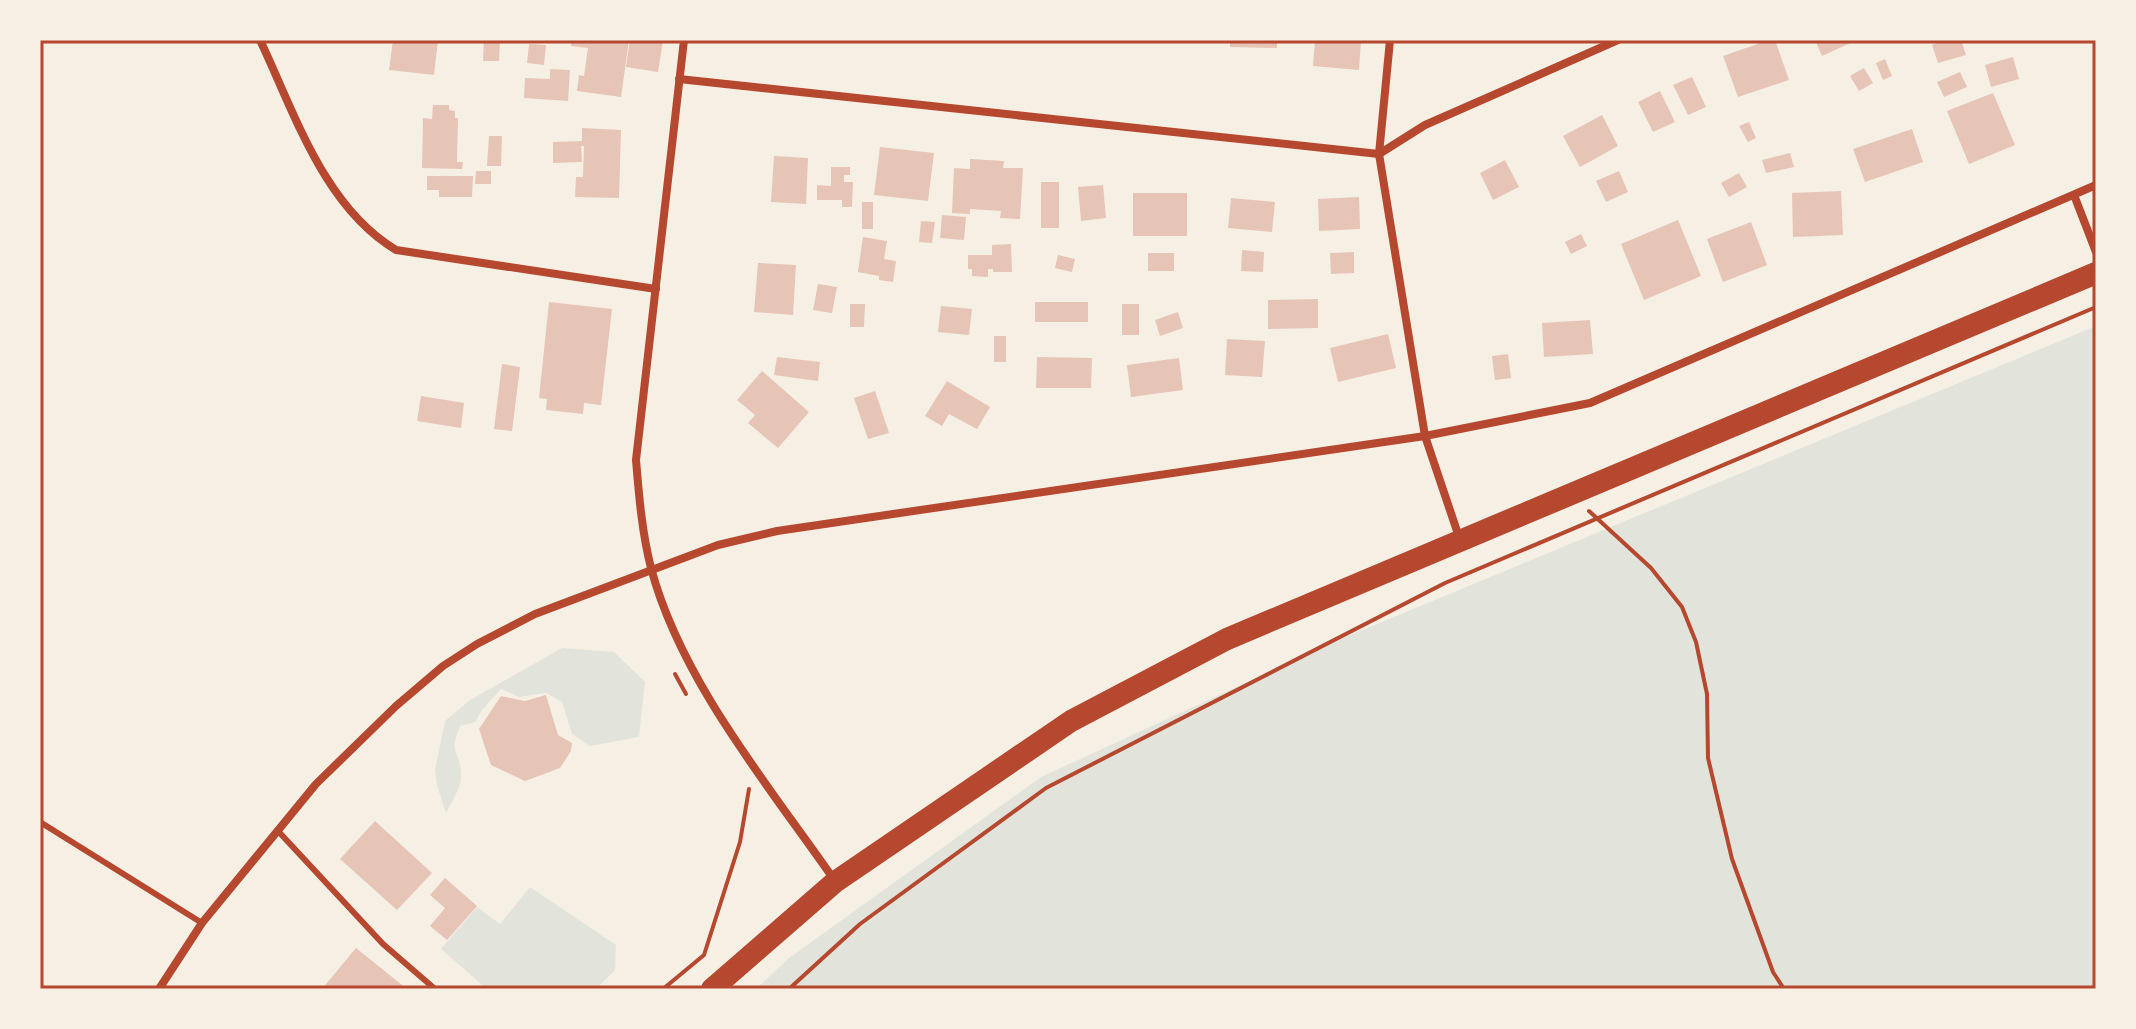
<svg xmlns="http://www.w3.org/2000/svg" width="2136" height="1029" font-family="Arial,sans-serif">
  <rect width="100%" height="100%" fill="#f6efe4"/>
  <g fill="#e2e4dc">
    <polygon points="2096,326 2096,989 756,989 789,958 1041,777 1343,638"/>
    <path d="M562,648L614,652L645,682L639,737L590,746L572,734L562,702L546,693L519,697L501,689L482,710L475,722L460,726C450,754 456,744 461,770C463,785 453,800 446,813L437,786L435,770L445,721L470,700Z"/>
    <polygon points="530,887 616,945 615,970 596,989 487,989 441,949 477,907 500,924"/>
  </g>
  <g fill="#e6c5b7">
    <polygon points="393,40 438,40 434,75 389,70"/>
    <polygon points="484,40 500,40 499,61 483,61"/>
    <polygon points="572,40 629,40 621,97 577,91 579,75 584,76 588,48 571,46"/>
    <polygon points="630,40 663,40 658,72 626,67"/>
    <polygon points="1230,40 1277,40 1277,48 1230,47"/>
    <polygon points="1315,40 1361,40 1359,70 1313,66"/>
    <polygon points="1769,40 1775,40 1789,80 1738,97 1723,56"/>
    <polygon points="1815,40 1857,40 1822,56"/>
    <polygon points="1947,40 1961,40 1966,55 1938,63 1932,45"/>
    <polygon points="529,44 546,45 544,65 527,63"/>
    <polygon points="2013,57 2019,79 1991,87 1985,65"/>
    <polygon points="1885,59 1892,76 1883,80 1876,63"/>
    <polygon points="1864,68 1873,83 1859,91 1850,76"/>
    <polygon points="550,69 570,70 568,101 524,98 525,78 550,79"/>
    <polygon points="1960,72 1967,87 1944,97 1937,82"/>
    <polygon points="1692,77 1706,107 1688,115 1673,85"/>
    <polygon points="1660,91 1675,122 1653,132 1638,102"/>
    <polygon points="1993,93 2015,145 1969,164 1947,111"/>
    <polygon points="433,105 449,105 449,110 455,111 455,118 458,118 457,162 463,162 462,169 422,168 423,118 432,119"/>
    <polygon points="1602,115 1618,146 1580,167 1563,136"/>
    <polygon points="1749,122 1756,138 1748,142 1739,126"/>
    <polygon points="582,128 621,130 619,198 575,197 576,177 583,177 584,146 581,146 582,162 553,163 553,142 582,141"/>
    <polygon points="1912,129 1923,162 1865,182 1853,149"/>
    <polygon points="489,136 502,136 501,166 487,166"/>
    <polygon points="880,147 934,153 928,201 874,195"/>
    <polygon points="1790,153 1794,167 1766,173 1762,160"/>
    <polygon points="774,156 808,158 806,204 771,202"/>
    <polygon points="970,159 1004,161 1003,168 1023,168 1020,219 1000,218 1001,211 970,209 970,214 952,213 954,168 970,169"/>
    <polygon points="1505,160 1519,187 1493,200 1480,173"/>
    <polygon points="831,167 850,167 850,175 844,175 844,182 853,182 852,207 842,207 842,200 817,200 817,185 831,186"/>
    <polygon points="476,171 491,171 491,184 475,184"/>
    <polygon points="1619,171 1628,192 1606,202 1596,181"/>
    <polygon points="1739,173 1747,187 1729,197 1721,183"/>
    <polygon points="427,176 473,176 472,197 439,197 439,190 427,190"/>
    <rect x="1041" y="182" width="18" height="46"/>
    <polygon points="1103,185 1106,218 1081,221 1078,187"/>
    <polygon points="1841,191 1843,235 1793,237 1792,193"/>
    <rect x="1133" y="193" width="54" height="43"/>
    <polygon points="1359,197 1360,229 1319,231 1318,199"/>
    <polygon points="1231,198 1275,202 1272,232 1228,228"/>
    <rect x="862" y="202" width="11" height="27"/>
    <polygon points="942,215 966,217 964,240 940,238"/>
    <polygon points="1678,220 1701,276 1644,300 1621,244"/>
    <polygon points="921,221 935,222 932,243 919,242"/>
    <polygon points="1751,222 1767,265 1723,282 1707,239"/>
    <polygon points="1581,234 1587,246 1571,254 1565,242"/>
    <polygon points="863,237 887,241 884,259 896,261 893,282 879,280 879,276 858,272"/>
    <polygon points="1011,244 1012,272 993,272 993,269 988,269 988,277 972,276 972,269 968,269 968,255 992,255 992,245"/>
    <polygon points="1242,250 1264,252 1263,272 1241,271"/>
    <polygon points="1354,252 1354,273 1331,274 1330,253"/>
    <rect x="1148" y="253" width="26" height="18"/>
    <polygon points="1058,255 1075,259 1072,272 1055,268"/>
    <polygon points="758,263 796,265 793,315 754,312"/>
    <polygon points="818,284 837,287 832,313 813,310"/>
    <polygon points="1318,299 1318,328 1268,329 1268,300"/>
    <polygon points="549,302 612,309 601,405 584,403 583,414 546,410 547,399 539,398"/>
    <rect x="1035" y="302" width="53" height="20"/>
    <polygon points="850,304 865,304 864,327 850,327"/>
    <rect x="1122" y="304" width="17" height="31"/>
    <polygon points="941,306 972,309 969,335 938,332"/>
    <polygon points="1178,312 1183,328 1160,336 1155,320"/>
    <polygon points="1590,320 1593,354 1544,357 1542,323"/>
    <polygon points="1388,334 1396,368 1338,382 1330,348"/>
    <rect x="994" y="336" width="12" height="26"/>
    <polygon points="1227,339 1265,341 1262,377 1225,375"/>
    <polygon points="1508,354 1511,378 1495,380 1492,356"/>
    <polygon points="777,357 820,362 818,381 774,375"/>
    <polygon points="1037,357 1092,358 1091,388 1036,388"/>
    <polygon points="1179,358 1183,390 1131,397 1127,365"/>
    <polygon points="502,364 520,367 512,431 494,429"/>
    <polygon points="762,371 809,412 778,448 748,423 755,415 737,400"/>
    <polygon points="947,381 990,407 977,429 949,414 942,426 925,416"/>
    <polygon points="875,391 889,433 868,439 854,398"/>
    <polygon points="421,396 464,403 461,428 417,421"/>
    <polygon points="546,695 558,735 572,743 571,751 560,768 525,781 491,765 479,729 501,696 525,701"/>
    <polygon points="375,821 432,873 397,910 340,859"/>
    <polygon points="445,878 477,906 447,940 430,926 445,908 430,895"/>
    <polygon points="356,948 407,989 322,989"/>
  </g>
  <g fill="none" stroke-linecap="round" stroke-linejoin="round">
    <g stroke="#b5482f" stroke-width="4">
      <polyline points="1589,511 1651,568 1682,607 1696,642 1707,694 1708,758 1732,859 1773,972 1784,989"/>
      <polyline points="675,674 686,694"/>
      <polyline points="663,989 704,955 740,842 749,789"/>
      <polyline points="789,989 860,924 1046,788 1445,583 2096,307"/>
    </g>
    <g stroke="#b5482f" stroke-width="6">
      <polyline points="40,822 202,923"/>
      <polyline points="278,831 383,944 435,989"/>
    </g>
    <g stroke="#b5482f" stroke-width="8">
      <path d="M260,40C295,114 324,207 396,250L656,289"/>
      <path d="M684,40L636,460C639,496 642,533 651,568C681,681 769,786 835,881"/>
      <polyline points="1390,40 1379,154 1425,436 1460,540"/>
      <polyline points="679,79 1379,154 1425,125 1618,40"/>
      <polyline points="2074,195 2096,252"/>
      <polyline points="159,989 202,923 316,784 396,706 443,666 477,644 535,614 718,545 777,531 1425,436 1590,403 2096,185"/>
    </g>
    <polyline stroke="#b5482f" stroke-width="22" points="712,989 835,882 1071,721 1227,639 2096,273"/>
  </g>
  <rect width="2136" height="1029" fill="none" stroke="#f6efe4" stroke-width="84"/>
  <rect x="42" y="42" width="2052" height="945" fill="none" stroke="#b5482f" stroke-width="3"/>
</svg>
